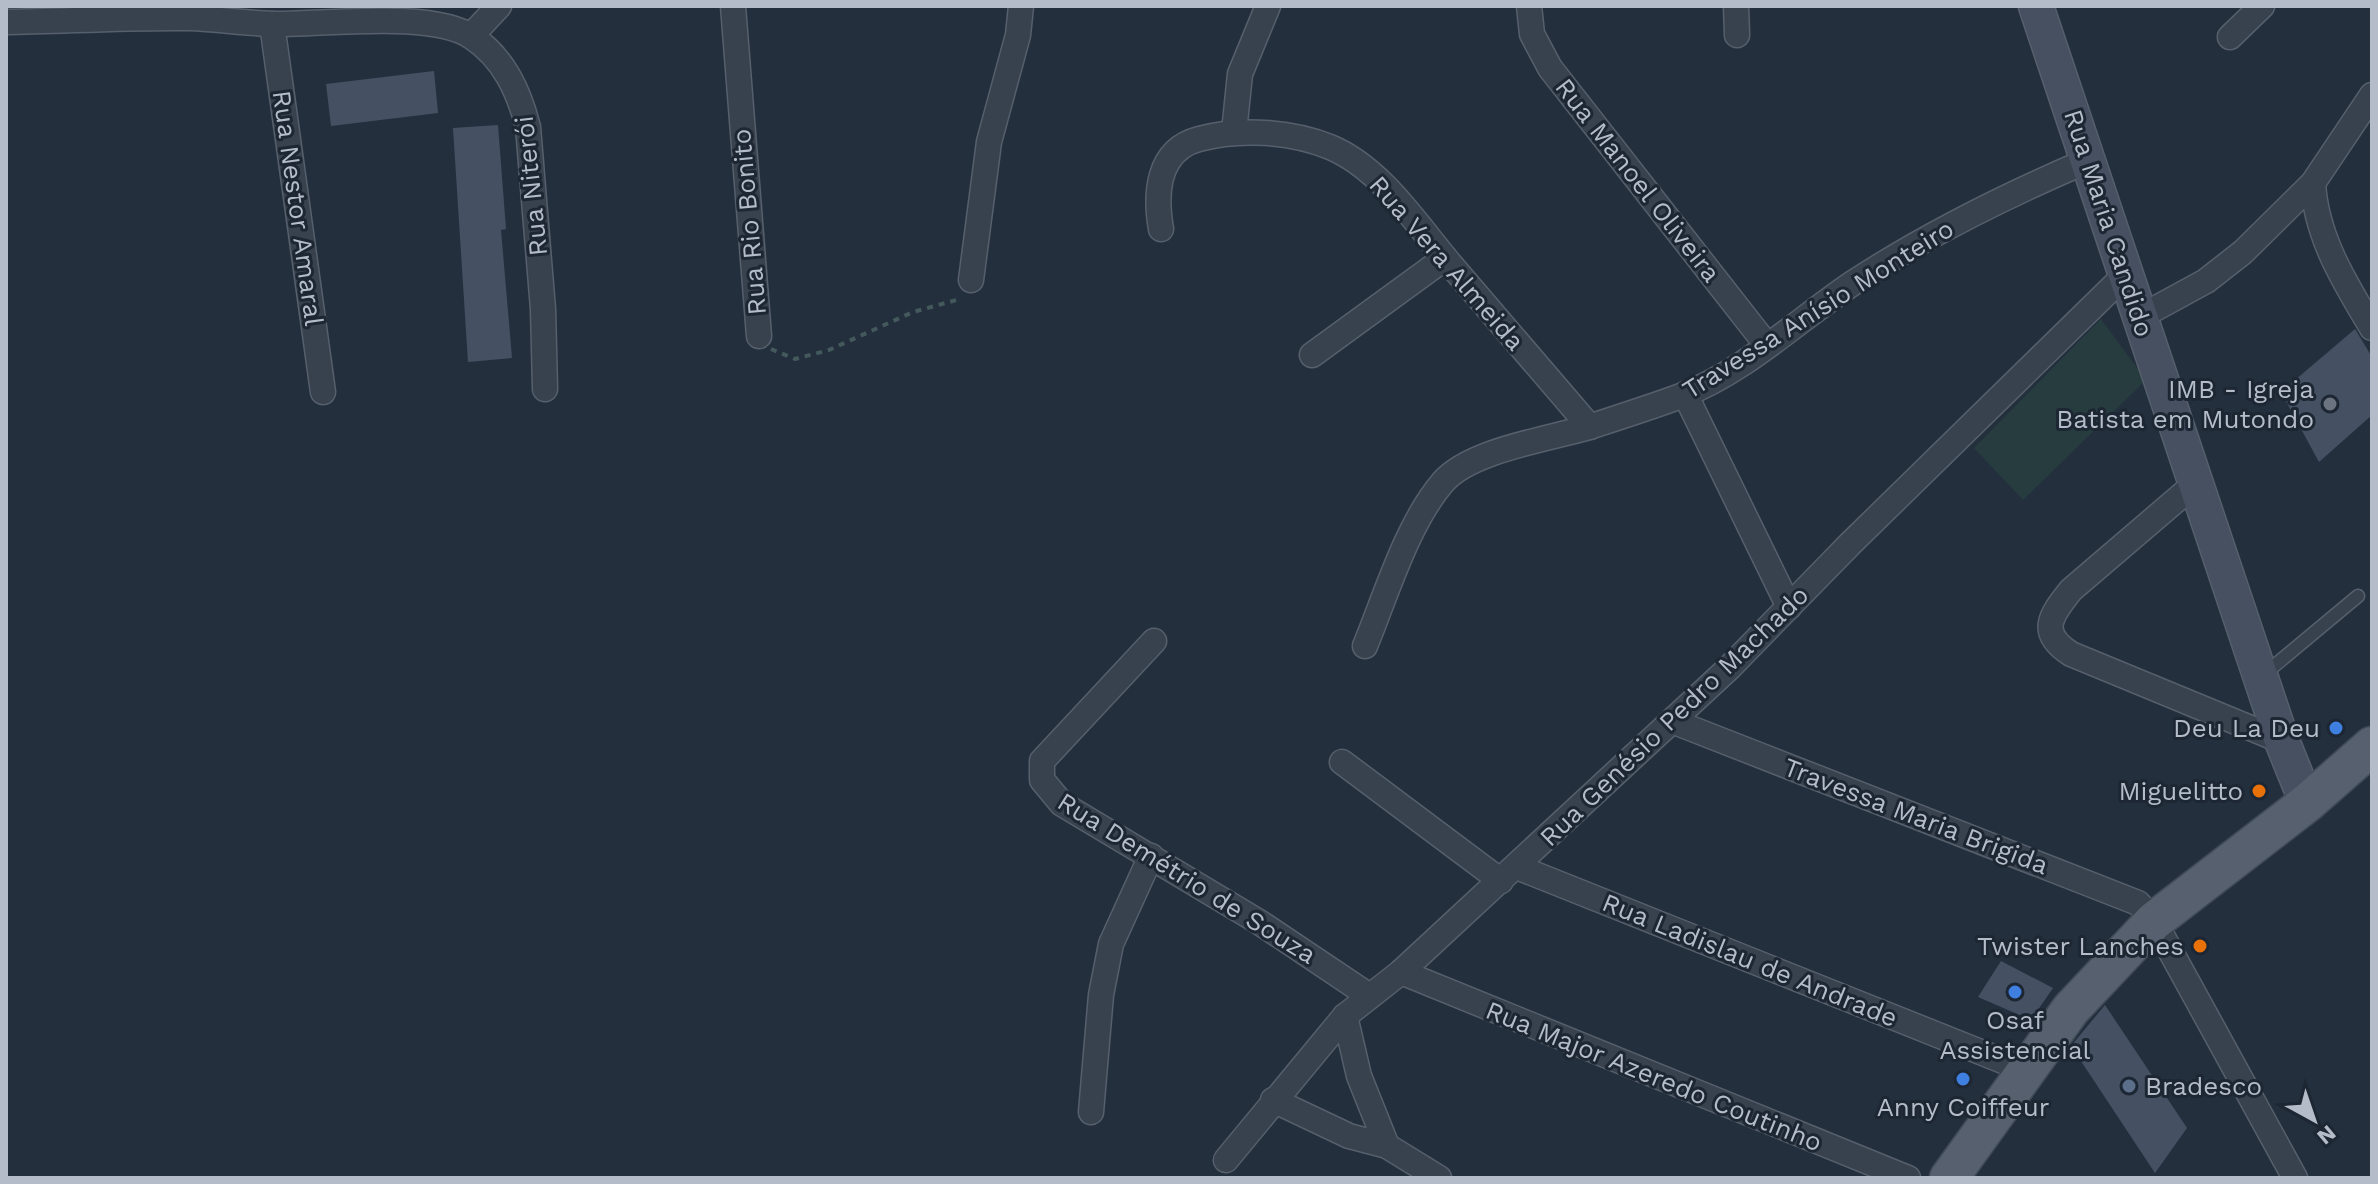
<svg xmlns="http://www.w3.org/2000/svg" width="2378" height="1184" font-family="'Work Sans',sans-serif">
  <rect width="100%" height="100%" fill="#242f3e"/>
  <polygon fill="#263c3f" points="2101,319 2146,380 2023,500 1974,448"/>
  <g fill="#455162">
    <polygon points="434,71 438,113 331,126 326,84"/>
    <polygon points="498,125 506,229 501,230 512,358 468,362 453,128"/>
    <polygon points="2355,329 2372,357 2372,415 2319,462 2281,392"/>
    <polygon points="2001,961 2053,988 2031,1020 1978,997"/>
    <polygon points="2105,1005 2187,1128 2155,1173 2071,1046"/>
  </g>
  <g fill="none" stroke-linecap="round" stroke-linejoin="round">
    <g stroke="#565f6c" stroke-width="15">
      <polyline id="lane" points="2262,676 2358,596"/>
    </g>
    <g stroke="#565f6c" stroke-width="27">
      <g id="street">
        <polyline points="733,6 759,336"/>
        <polyline points="1529,6 1532,34 1550,68 1766,344"/>
        <polyline points="1736,6 1737,35"/>
        <path d="M6,22C67,21 128,17 189,18C217,19 245,23 274,24C324,25 432,10 472,37C504,58 519,92 528,127L543,309L545,389"/>
        <polyline points="272,24 323,392"/>
        <polyline points="471,36 499,6"/>
        <polyline points="2230,37 2262,6"/>
        <polyline points="1234,132 1240,74 1268,6"/>
        <path d="M2313,183C2316,237 2345,283 2372,328"/>
        <path d="M1161,229C1155,194 1157,150 1199,139C1239,128 1291,131 1330,147C1381,168 1417,225 1451,265C1497,319 1543,373 1590,427"/>
        <polyline points="971,280 989,142 1018,35 1021,6"/>
        <polyline points="2140,317 2206,281 2243,252 2313,183 2372,95"/>
        <polyline points="1312,355 1445,258"/>
        <polyline points="1685,394 1789,607"/>
        <path d="M2196,483L2071,590C2050,616 2038,633 2071,654L2282,741"/>
        <polyline points="1154,641 1042,761 1042,780 1062,804 1259,922 1368,995"/>
        <path d="M1365,646C1386,595 1407,524 1443,482C1471,450 1549,439 1589,427C1620,417 1651,407 1681,396C1744,372 1798,320 1853,283C1928,234 2007,195 2089,160"/>
        <polyline points="1672,721 2138,903 2154,921 2295,1178"/>
        <polyline points="1342,762 1501,881"/>
        <polyline points="1517,867 2028,1071"/>
        <polyline points="1401,972 1908,1178"/>
        <polyline points="1345,1016 1359,1076 1387,1146"/>
        <polyline points="1273,1100 1349,1136 1387,1146 1439,1178"/>
        <polyline points="1091,1112 1101,995 1111,944 1151,856"/>
        <polyline points="1226,1160 1345,1016 1401,972 1729,668 1850,544 2126,274"/>
      </g>
    </g>
    <g stroke="#565f6c" stroke-width="37">
      <polyline id="secondary" points="2036,6 2282,741 2307,803"/>
    </g>
    <g stroke="#414a57" stroke-width="41">
      <polyline id="primary" points="1949,1178 2071,1009 2154,921 2307,803 2372,746"/>
    </g>
    <polyline stroke="#44595c" stroke-width="4" stroke-dasharray="6 6" stroke-linecap="butt" points="771,349 795,359 829,350 913,312 960,299"/>
    <use href="#lane" stroke="#38414e" stroke-width="12"/>
    <use href="#street" stroke="#38414e" stroke-width="24"/>
    <use href="#secondary" stroke="#465061" stroke-width="34"/>
    <use href="#primary" stroke="#56606e" stroke-width="38"/>
  </g>
  <circle fill="#6b7280" stroke="#1d2633" stroke-width="3" cx="2330" cy="404" r="8"/>
  <g fill="#3f7fe0" stroke="#1d2633" stroke-width="3">
    <circle cx="2336" cy="728" r="8"/>
    <circle cx="2015" cy="992" r="8"/>
    <circle cx="1963" cy="1079" r="8"/>
  </g>
  <g fill="#e8710a" stroke="#1d2633" stroke-width="3">
    <circle cx="2259" cy="791" r="8"/>
    <circle cx="2200" cy="946" r="8"/>
  </g>
  <circle fill="#5c6f8a" stroke="#1d2633" stroke-width="3" cx="2129" cy="1086" r="8"/>
  <g text-anchor="middle" dominant-baseline="central" stroke-width="6" stroke-linejoin="round" paint-order="stroke">
    <g font-size="26" fill="#b4bcc9" stroke="#1d2633">
      <text transform="translate(1638 180) rotate(52)">Rua Manoel Oliveira</text>
      <text transform="translate(531 186) rotate(-96)">Rua Niterói</text>
      <text transform="translate(298 208) rotate(82)">Rua Nestor Amaral</text>
      <text transform="translate(749 222) rotate(-95)">Rua Rio Bonito</text>
      <text transform="translate(2109 223) rotate(72)">Rua Maria Candido</text>
      <text transform="translate(1447 263) rotate(49)">Rua Vera Almeida</text>
      <text transform="translate(1818 309) rotate(-32)">Travessa Anísio Monteiro</text>
      <text transform="translate(1674 716) rotate(-44)">Rua Genésio Pedro Machado</text>
      <text transform="translate(1916 816) rotate(21)">Travessa Maria Brigida</text>
      <text transform="translate(1187 878) rotate(32)">Rua Demétrio de Souza</text>
      <text transform="translate(1750 960) rotate(22)">Rua Ladislau de Andrade</text>
      <text transform="translate(1654 1076) rotate(22)">Rua Major Azeredo Coutinho</text>
    </g>
    <g font-size="26" fill="#b4bcc9" stroke="#1d2633" text-anchor="end">
      <text x="2314" y="389">IMB - Igreja<tspan x="2314" dy="30">Batista em Mutondo</tspan></text>
      <text x="2320" y="728">Deu La Deu</text>
      <text x="2243" y="791">Miguelitto</text>
      <text x="2184" y="946">Twister Lanches</text>
      <text x="2015" y="1020" text-anchor="middle">Osaf<tspan x="2015" dy="30">Assistencial</tspan></text>
      <text x="2145" y="1086" text-anchor="start">Bradesco</text>
      <text x="1963" y="1107" text-anchor="middle">Anny Coiffeur</text>
    </g>
  </g>
  <rect width="2378" height="1184" fill="none" stroke="#b4bcc9" stroke-width="16"/>
  <g transform="translate(2314 1120) rotate(140)" stroke="#1d2633" stroke-width="6" paint-order="stroke">
  <path d="M0-6L14 30L0 20L-14 30Z" fill="#b4bcc9"/>
  <text y="-12" font-size="22" font-weight="bold" text-anchor="middle" fill="#b4bcc9">N</text>
  </g>
</svg>
